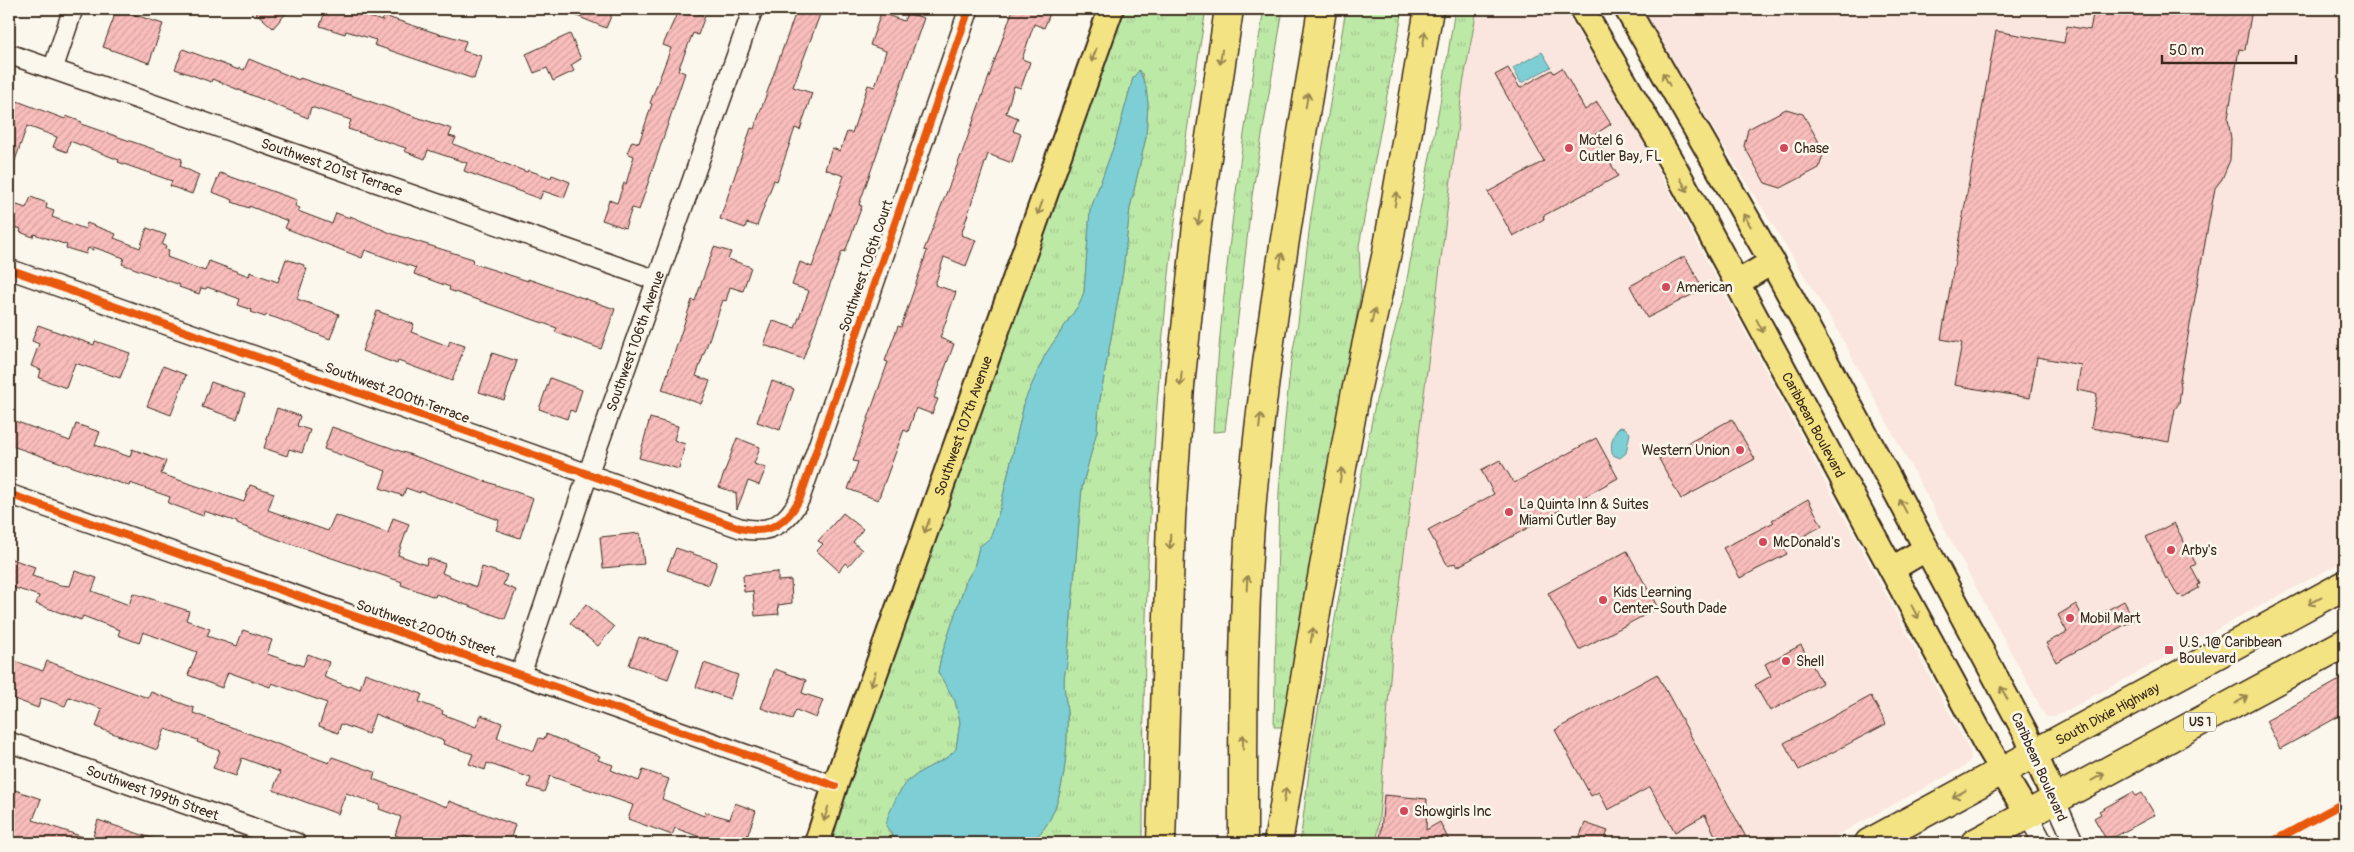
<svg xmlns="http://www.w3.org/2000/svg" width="2354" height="852" font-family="Pangolin,sans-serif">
  <defs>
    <pattern id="grass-tufts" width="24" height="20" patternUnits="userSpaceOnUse" patternTransform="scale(1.25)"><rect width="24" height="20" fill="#bde9a7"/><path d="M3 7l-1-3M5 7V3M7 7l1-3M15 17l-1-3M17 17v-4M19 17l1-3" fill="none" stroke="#a3c88f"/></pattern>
    <pattern id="building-hatch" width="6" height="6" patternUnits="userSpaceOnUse" patternTransform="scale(1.25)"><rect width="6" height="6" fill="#f9bdbc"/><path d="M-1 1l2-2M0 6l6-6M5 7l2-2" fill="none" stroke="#d6a3a1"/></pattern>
  </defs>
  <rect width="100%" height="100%" fill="#fbf7ec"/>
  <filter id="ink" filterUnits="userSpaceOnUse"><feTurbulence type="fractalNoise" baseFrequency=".02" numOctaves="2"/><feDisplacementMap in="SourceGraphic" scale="10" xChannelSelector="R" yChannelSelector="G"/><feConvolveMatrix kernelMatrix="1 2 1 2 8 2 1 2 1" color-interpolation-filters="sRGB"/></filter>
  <g filter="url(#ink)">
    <g fill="#fae6de">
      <polygon points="1486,9 1562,9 1567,15 1624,107 1971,753 1971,759 1965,766 1822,843 1377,843 1393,641 1463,84 1476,15"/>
      <polygon points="1643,9 2345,9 2345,560 2055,717 2046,717 1833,322 1717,135"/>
    </g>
    <g fill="url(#grass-tufts)" stroke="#7c8a62">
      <path d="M1121,9H1206C1188,117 1173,225 1163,334C1147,504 1143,673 1143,843H1028C1065,822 1068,751 1067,713C1066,695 1061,681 1067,664L1082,487L1097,431L1099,405L1123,271L1130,208L1146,137L1148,103L1142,73L1133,78L1116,140L1090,211L1084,292L1080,303L1045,355L1025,400L1000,509L990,539L979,547L974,568L966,581L941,657L938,672L955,701L960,722L956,749L948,757L920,772L907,782L897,796L888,831L898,843H828Z"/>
      <path d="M1264,9H1283L1252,196L1225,431L1213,432C1221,290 1240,149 1264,9Z"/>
      <polygon points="1346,9 1403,9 1359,246 1361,293 1282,727 1274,727 1279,492 1284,430 1291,361 1298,323 1311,216"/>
      <polygon points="1455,9 1486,9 1476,15 1463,84 1393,641 1377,843 1300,843 1313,739 1355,509 1375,404 1404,295 1441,98"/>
    </g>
    <g fill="#7ecfd5" stroke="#638d8c">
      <polygon points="1542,52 1551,67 1521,83 1513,68"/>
      <path d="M1139,70L1146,87L1148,103L1146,137L1130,208L1123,271L1099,405L1097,431L1082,487L1067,664C1061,681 1066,695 1067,713C1068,751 1065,822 1028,843H898L886,826L888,816L897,796L907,782L920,772L948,757L956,749L960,722L955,701L938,672L941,657L966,581L974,568L979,547L990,538L1000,509L1025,400L1045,355L1080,303L1084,292L1090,211L1116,140L1133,78Z"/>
      <path d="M1620,427L1625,428L1630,433L1626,453L1620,458L1613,455C1609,447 1613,432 1620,427Z"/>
    </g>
    <g fill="url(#building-hatch)" stroke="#3b2a1e">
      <polygon points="117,9 163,24 149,63 103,47"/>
      <polygon points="252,9 290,9 273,28"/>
      <polygon points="326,9 345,9 382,21 384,16 442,35 442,34 466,41 463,51 481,56 474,79 374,45 376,40 346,31 345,34 320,26"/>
      <polygon points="560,9 614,9 606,28"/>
      <polygon points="679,9 687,9 705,16 698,35 693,33 678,70 685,73 639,210 632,208 625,228 602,220 609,200 617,203 624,183 626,184 634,156 627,153 632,141 639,143 652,104 650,103 671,48 663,45"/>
      <polygon points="797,9 822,9 793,87 812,93 800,130 795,128 777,181 774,180 757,226 747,223 745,228 720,219 751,128 754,129"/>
      <polygon points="1013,9 1052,9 1044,28 1034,24 1022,59 1030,62 1021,88 1014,86 1006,113 1018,118 1013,131 1021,134 1012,163 988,154 961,235 976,240 966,266 944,257 935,285 956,292 940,338 954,344 934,398 938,399 932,414 916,408 908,432 904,430 878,500 848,489 858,462 853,461 888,362 885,361 898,326 901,327 927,251 924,250 962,153"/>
      <polygon points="2094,9 2252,9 2245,50 2239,49 2228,118 2231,139 2230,160 2222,179 2215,188 2180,380 2181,387 2179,403 2175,409 2169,442 2091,428 2097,394 2077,390 2081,365 2037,357 2030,398 1954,385 1962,343 1941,339 1996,31 2064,43 2067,26 2090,30"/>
      <polygon points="881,13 904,21 907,13 924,18 859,205 862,206 845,252 842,251 803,359 764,345 773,321 795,328 809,291 792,285 800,262 812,267 844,176 825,169 832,148 840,151 847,132 852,133 868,85 875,87 886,51 870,45"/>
      <polygon points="570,34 581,59 571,65 574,71 553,81 547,68 534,73 526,54"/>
      <polygon points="183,49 239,70 239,68 244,70 249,59 299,80 300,78 452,129 449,136 456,138 453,144 527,172 528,170 551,178 552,175 570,182 564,198 543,191 540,199 464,171 467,163 428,150 425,159 404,151 406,148 348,129 351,120 311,107 308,118 212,79 211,82 175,69"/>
      <polygon points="1508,68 1520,88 1552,70 1554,73 1562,68 1585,110 1597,102 1611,124 1594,135 1618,176 1543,216 1544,219 1513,236 1488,192 1544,161 1495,75"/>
      <polygon points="9,98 65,119 66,116 82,122 81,124 182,159 180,166 199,175 192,194 170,186 172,181 118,162 119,160 70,141 67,152 53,147 57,137 27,126 11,172 9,172"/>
      <polygon points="1786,109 1803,114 1824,151 1819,168 1781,188 1765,183 1744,146 1748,129"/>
      <polygon points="220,173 297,200 295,206 300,208 298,211 332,224 336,213 350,218 350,216 393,234 473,259 472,263 528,281 528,279 615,309 601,349 555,332 557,328 449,290 450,287 414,274 416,268 365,250 362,258 285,228 288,221 249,206 249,208 232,202 233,200 212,192"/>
      <polygon points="31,197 47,203 46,208 54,211 52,217 85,229 87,223 116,234 114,238 140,248 147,228 166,235 162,245 166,246 165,249 169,250 167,257 205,271 209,261 249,276 250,272 278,282 286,259 304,265 304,267 307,269 297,299 339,314 330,339 276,318 266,315 265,317 251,312 252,310 238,305 240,299 207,287 206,289 201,288 199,294 179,287 180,285 122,264 124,258 93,247 93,250 88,248 86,254 66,248 67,245 34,234 33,237 20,232 21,229 9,225 9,218 14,204 26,208"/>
      <polygon points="714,247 731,252 728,259 751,267 743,291 730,287 726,301 723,300 696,376 710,381 701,404 662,390 692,300 695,301"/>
      <polygon points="1685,256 1703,289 1647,318 1630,286"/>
      <polygon points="377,311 414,324 411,332 448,346 450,341 465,346 452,381 398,361 397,364 362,351"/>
      <polygon points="38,325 94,345 95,341 130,353 120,378 75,363 66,388 39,378 41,370 31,366 39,344 32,341"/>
      <polygon points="492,353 517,361 504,400 479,392"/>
      <polygon points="163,366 186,375 171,415 147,406"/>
      <polygon points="550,378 582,390 575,412 570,410 567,419 539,409"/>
      <polygon points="772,381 794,389 780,430 757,422"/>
      <polygon points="211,382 245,394 237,419 202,407"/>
      <polygon points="277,408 300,416 297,426 310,430 302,453 289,449 287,456 264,448"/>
      <polygon points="650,418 678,426 674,440 685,444 679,469 639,458"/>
      <polygon points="9,419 70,441 76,424 100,432 95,445 130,457 132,449 166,461 161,474 244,502 250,485 274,493 268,510 328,531 335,515 388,533 393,518 409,524 398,555 426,565 428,558 445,564 442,573 476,587 482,567 507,575 503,585 516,590 505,619 436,594 435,597 401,585 402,582 285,542 237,524 237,522 204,511 203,516 168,503 170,497 130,483 129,486 9,445"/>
      <polygon points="1732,419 1755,459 1681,499 1659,459"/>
      <polygon points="332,427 533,498 520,538 496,530 499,520 420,491 420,493 406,488 403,496 380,488 386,471 324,449"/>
      <polygon points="737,438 760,447 754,464 766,468 759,485 748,481 737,509 736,493 719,487"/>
      <polygon points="1596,438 1618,478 1457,567 1455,563 1448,566 1428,530 1494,494 1481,470 1500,460 1514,483"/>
      <polygon points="1808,499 1822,526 1783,547 1787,554 1740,578 1723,548 1774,522 1772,520"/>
      <polygon points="843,513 863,529 853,542 862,550 848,566 845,563 839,571 817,551 823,544 818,541"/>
      <polygon points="2174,523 2196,564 2191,567 2200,584 2198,585 2199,588 2183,597 2181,595 2178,596 2168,578 2166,579 2146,537"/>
      <polygon points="640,533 644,564 603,568 600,537"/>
      <polygon points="676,548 717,562 709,585 667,570"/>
      <polygon points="1627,551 1658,608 1579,650 1548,593"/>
      <polygon points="9,558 35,567 32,576 60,585 70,586 75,571 97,578 92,591 129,605 133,593 189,611 186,620 210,629 207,636 237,646 243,630 272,640 267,654 303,666 308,654 329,662 324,677 349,687 350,685 360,689 365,673 422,694 419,702 443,711 442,714 476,727 481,715 502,723 497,738 534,751 539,738 544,739 546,734 600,756 598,760 613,765 611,770 639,781 643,770 669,779 662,799 704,816 705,812 730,819 735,803 756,811 745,843 717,843 675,828 672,835 628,819 633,805 550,776 544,792 528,787 531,778 487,763 485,770 469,764 473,754 443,744 444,741 375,714 368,734 341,724 338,733 319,726 327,703 272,683 270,687 228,672 222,688 188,675 197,652 143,632 139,643 118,635 120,630 83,616 81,620 36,604 39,596 9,586"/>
      <polygon points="778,572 778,581 791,580 792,603 778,605 779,614 755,616 753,591 744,592 743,575"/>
      <polygon points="2124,601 2134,620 2056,662 2046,643 2067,632 2058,615 2076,604 2085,622"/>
      <polygon points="586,604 614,627 598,646 570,623"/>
      <polygon points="639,637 679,649 668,679 629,665"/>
      <polygon points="1801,645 1822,683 1770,711 1755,685 1771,676 1765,664"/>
      <polygon points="9,659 43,671 47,661 148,698 151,692 194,708 193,713 329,763 332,757 375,772 373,779 447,807 449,801 515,825 509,843 483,843 464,836 461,843 417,843 395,835 401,817 379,809 380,805 346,793 338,814 273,790 280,772 242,758 236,776 213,768 220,751 197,742 198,740 165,729 157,750 96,727 102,709 69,697 65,706 41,698 38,708 9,697"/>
      <polygon points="704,663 738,675 730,699 696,687"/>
      <polygon points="775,669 806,680 802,693 823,700 816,718 796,710 792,719 761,708"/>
      <polygon points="1657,674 1740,826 1749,843 1719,843 1705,815 1675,832 1650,787 1608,810 1599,792 1591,796 1555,730"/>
      <polygon points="2345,677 2345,713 2280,749 2266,721"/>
      <polygon points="1871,696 1886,724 1799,770 1784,743"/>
      <polygon points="15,790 41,799 33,820 92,840 98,820 160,841 159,843 9,843 9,807"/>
      <polygon points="2133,792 2136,796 2142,793 2155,815 2107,841 2094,818 2101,814 2099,811"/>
      <polygon points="1384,795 1427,799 1426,830 1440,822 1450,843 1380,843"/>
      <polygon points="1585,823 1608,831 1603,843 1577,843"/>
    </g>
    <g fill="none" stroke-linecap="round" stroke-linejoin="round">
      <g stroke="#3b2a1e" stroke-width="22">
        <g id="minor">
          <path id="s1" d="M9,54L656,280"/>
          <polyline points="53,69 73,9"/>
          <path d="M9,269L740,528C769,535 787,524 800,498L969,9"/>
          <polyline points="9,494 835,786"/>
          <path id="s2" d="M521,674L588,474L753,9"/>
          <path id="s3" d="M9,742L296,843"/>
          <polyline points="2055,800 2074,843"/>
          <polyline points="2028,815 2043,843"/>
        </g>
      </g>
      <g stroke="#3b2a1e" stroke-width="28">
        <g id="major">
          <path id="s4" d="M1582,9L1676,170L1986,744L2028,815"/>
          <polyline points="1627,9 1772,262 1858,421 2026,734 2055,800"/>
          <polyline points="1737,283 1772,262"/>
          <polyline points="1892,569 1926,549"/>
          <path id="s5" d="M817,843L835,786L1111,9"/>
        </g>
      </g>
      <g stroke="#3b2a1e" stroke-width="31">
        <g id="highway">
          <polyline points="1161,843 1171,518 1180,386 1197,225 1229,9"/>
          <path d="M1243,843C1243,718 1242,592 1255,468C1270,314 1298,162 1322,9"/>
          <polyline points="1278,843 1319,594 1355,396 1387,252 1429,9"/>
          <path id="s6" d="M1869,843L2345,585"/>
          <polyline points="1975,843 2345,643"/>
        </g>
      </g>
      <use href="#minor" stroke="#fbf7ec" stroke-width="19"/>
      <use href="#major" stroke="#f4e382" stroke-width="24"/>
      <use href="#highway" stroke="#f4e382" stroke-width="28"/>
      <g stroke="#fbf7ec" stroke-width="11">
        <g id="cycleway">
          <path d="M9,269L740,528C769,535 787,524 800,498L969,9"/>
          <polyline points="9,494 835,786"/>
          <polyline points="2270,843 2345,802"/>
        </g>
      </g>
      <use href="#cycleway" stroke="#e8590c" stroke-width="8"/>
    </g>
    <defs><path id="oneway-shaft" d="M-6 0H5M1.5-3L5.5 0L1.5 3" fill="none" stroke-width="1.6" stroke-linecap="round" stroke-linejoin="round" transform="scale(1.25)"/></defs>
    <g stroke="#988650">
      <use href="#oneway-shaft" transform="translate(1424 39) rotate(-80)"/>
      <use href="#oneway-shaft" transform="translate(1094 55) rotate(110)"/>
      <use href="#oneway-shaft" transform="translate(1221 57) rotate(98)"/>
      <use href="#oneway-shaft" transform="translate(1666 79) rotate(-119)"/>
      <use href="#oneway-shaft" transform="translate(1307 100) rotate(-80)"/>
      <use href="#oneway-shaft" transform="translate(1684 185) rotate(62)"/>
      <use href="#oneway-shaft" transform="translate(1396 199) rotate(-80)"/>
      <use href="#oneway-shaft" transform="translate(1040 208) rotate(110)"/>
      <use href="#oneway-shaft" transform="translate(1199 218) rotate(98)"/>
      <use href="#oneway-shaft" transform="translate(1747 220) rotate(-120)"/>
      <use href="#oneway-shaft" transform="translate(1281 260) rotate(-81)"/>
      <use href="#oneway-shaft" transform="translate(1373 316) rotate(-77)"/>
      <use href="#oneway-shaft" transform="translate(1760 326) rotate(62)"/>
      <use href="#oneway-shaft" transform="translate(1181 379) rotate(96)"/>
      <use href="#oneway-shaft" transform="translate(1260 421) rotate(-83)"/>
      <use href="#oneway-shaft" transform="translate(1341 475) rotate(-80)"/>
      <use href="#oneway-shaft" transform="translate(1903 506) rotate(-118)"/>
      <use href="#oneway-shaft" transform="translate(927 526) rotate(110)"/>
      <use href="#oneway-shaft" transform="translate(1170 542) rotate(92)"/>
      <use href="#oneway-shaft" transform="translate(1247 583) rotate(-88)"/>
      <use href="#oneway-shaft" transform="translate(2315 601) rotate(152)"/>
      <use href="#oneway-shaft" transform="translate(1915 612) rotate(62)"/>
      <use href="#oneway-shaft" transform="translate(1312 635) rotate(-80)"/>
      <use href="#oneway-shaft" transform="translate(873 679) rotate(110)"/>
      <use href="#oneway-shaft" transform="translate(2004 693) rotate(-118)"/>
      <use href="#oneway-shaft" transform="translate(2241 700) rotate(-29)"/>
      <use href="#oneway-shaft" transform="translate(1243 742) rotate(-89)"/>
      <use href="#oneway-shaft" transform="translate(2098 777) rotate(-29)"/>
      <use href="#oneway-shaft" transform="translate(1959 794) rotate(151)"/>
      <use href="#oneway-shaft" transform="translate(1285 795) rotate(-82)"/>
      <use href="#oneway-shaft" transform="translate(826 814) rotate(107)"/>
    </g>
  </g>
  <g fill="#d1495b" stroke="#fbf7ec" stroke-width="2">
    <circle cx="1569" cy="148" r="5"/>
    <circle cx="1784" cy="148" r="5"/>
    <circle cx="1666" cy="287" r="5"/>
    <circle cx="1740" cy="450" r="5"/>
    <circle cx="1509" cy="512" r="5"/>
    <circle cx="1763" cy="542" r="5"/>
    <circle cx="2171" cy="550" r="5"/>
    <circle cx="1603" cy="600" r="5"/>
    <circle cx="2070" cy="618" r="5"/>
    <rect x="2164" y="645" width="10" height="10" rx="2.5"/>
    <circle cx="1786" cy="661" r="5"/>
    <circle cx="1404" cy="811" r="5"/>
  </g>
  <g text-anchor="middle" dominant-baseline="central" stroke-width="5" stroke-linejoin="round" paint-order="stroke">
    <rect fill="#fbf7ec" stroke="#75685c" stroke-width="1" x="2184" y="712.5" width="32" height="19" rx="4"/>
    <g font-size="12" font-weight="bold" fill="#3b2a1e">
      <text x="2200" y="722">US 1</text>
    </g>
    <g font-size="14" fill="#3b2a1e" stroke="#fbf7ec" text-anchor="start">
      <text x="1579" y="140">Motel 6<tspan x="1579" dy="16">Cutler Bay, FL</tspan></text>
      <text x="1794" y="148">Chase</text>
      <text x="1676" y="287">American</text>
      <text x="1730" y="450" text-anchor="end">Western Union</text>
      <text x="1519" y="504">La Quinta Inn &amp; Suites<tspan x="1519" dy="16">Miami Cutler Bay</tspan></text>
      <text x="1773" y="542">McDonald's</text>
      <text x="2181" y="550">Arby's</text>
      <text x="1613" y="592">Kids Learning<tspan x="1613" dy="16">Center-South Dade</tspan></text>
      <text x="2080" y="618">Mobil Mart</text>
      <text x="2179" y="642">U.S. 1@ Caribbean<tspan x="2179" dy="16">Boulevard</tspan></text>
      <text x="1796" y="661">Shell</text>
      <text x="1414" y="811">Showgirls Inc</text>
    </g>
    <g font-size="14" fill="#3b2a1e" stroke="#fbf7ec">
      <text stroke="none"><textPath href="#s1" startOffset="342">Southwest 201st Terrace</textPath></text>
      <text transform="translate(866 266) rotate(-71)">Southwest 106th Court</text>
      <text stroke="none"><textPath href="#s2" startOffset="352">Southwest 106th Avenue</textPath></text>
      <text transform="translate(397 393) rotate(20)">Southwest 200th Terrace</text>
      <text stroke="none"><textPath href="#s4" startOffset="476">Caribbean Boulevard</textPath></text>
      <text stroke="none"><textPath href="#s5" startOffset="442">Southwest 107th Avenue</textPath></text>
      <text transform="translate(426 628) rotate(19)">Southwest 200th Street</text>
      <text stroke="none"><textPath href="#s6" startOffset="271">South Dixie Highway</textPath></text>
      <text transform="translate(2039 767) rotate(66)">Caribbean Boulevard</text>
      <text stroke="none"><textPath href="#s3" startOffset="152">Southwest 199th Street</textPath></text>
    </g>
  </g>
  <rect width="2354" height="852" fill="none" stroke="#fbf7ec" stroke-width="30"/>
  <rect x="15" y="15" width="2324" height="822" fill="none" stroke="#3b2a1e" stroke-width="2" filter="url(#ink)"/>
  <path d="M2162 55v8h134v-8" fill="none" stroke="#3b2a1e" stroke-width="2.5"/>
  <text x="2169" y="55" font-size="15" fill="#3b2a1e" stroke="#fbf7ec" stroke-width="4" paint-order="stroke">50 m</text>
</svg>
